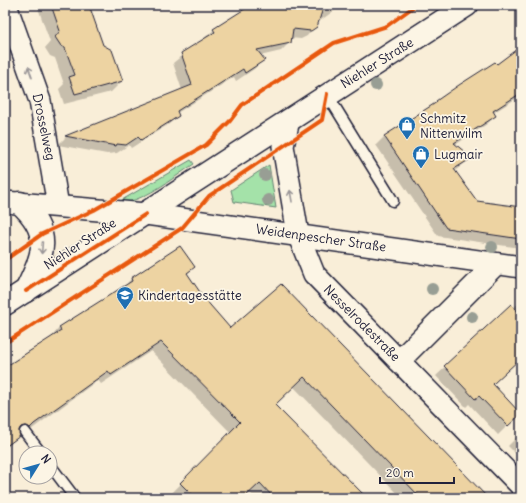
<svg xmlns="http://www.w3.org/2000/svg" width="526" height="503" font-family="Delius,sans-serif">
  <rect width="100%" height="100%" fill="#f9eed8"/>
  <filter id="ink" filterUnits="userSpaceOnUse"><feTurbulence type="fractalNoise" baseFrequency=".025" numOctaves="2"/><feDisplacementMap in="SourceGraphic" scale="8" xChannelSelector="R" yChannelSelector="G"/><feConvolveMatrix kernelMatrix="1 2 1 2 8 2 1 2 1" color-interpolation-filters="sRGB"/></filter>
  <g filter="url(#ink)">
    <g fill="#a4e2a9" stroke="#638272">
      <path d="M191,160L194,164C171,179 143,203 115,204Z"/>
      <polygon points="269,165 276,208 234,202 231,190"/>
    </g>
    <g fill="#0003">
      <polygon points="37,5 92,5 91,7 94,18 93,19 102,46 122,81 111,92 64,104 59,89 64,84 55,58 50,56 45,48 50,42"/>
      <polygon points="258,5 342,5 317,23 307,36 301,39 290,38 290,42 281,51 260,56 263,60 254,69 236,81 234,77 177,113 178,116 169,124 131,148 129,145 117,153 107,154 58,145 66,137 182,90 173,63 214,30"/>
      <polygon points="521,46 521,97 520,96 493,113 495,116 487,124 455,145 471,158 455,171 477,202 521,208 521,248 438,236 376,145 384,137 431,107 437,101 496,65"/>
      <polygon points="180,247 194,267 187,274 203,299 230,329 281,285 487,498 402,498 294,387 274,405 366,498 255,498 249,492 243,498 175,498 171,494 231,433 151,351 101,384 98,380 20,438 18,437 5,449 5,368 50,339 59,328 121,290 131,279"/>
      <polygon points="521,301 521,357 492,384 510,423 498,435 469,404 466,407 436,376 510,306 513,308"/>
      <polygon points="521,433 521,459 508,446"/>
    </g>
    <g fill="#edd3a2" stroke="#22223b">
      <polygon points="51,5 89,5 103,45 112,50 123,81 75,94 69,77 75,75 65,48 61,46 55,37 60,31"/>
      <polygon points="251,5 324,5 317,27 311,31 293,29 291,43 257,50 265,60 245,73 243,69 177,111 179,116 141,140 138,137 126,145 117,144 116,146 65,136 192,85 181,53 215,32 213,29"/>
      <polygon points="521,46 521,93 493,111 496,116 454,143 472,158 454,169 477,201 521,207 521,239 446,228 384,136 437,102 436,101 459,85 495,62 497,64"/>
      <polygon points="180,246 195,267 187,273 204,298 230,328 281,284 488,498 421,498 304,377 275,405 367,498 274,498 260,483 244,498 195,498 180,483 240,422 161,342 111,375 108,371 34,424 30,428 27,426 21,427 19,430 20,436 5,447 5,367 61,331 59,327 132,281 131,278"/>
      <polygon points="511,304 521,315 521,358 493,384 521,414 508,426 479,396 475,399 444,366"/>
    </g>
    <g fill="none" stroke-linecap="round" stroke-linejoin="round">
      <g stroke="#22223b" stroke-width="13">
        <g id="service">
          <polyline points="327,94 393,201"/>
          <polyline points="25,432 41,453"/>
          <polyline points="50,465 75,498"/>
        </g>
      </g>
      <g stroke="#22223b" stroke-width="24">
        <g id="minor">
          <polyline points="6,5 40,101 58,206"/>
          <polyline points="289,120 283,146 298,234 314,274 521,486"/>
          <polyline points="5,202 146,214 521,267"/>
          <polyline points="399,361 496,264"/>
        </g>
      </g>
      <g stroke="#22223b" stroke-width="25">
        <g id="tertiary">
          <path d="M20,203C54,234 43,255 26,291"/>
          <polyline points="5,304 467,5"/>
        </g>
      </g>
      <use href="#service" stroke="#fcf5e5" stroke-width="10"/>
      <use href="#minor" stroke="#fcf5e5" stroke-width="21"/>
      <use href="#tertiary" stroke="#fcf5e5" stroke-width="22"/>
      <g stroke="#fcf5e5" stroke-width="6">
        <g id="cycleway">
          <polyline points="5,260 42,234 94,210 206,145 230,121 242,105 334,43 387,26 416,5"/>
          <polyline points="26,291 146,214"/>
          <polyline points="5,343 182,228 209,196 322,120 327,94"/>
        </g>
      </g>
      <use href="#cycleway" stroke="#e8590c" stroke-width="4"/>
    </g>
    <g fill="#989e94">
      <circle cx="376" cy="85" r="6"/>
      <circle cx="265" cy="175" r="6"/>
      <circle cx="268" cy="200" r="6"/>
      <circle cx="492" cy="247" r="6"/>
      <circle cx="432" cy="289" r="6"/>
      <circle cx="472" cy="317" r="6"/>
    </g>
    <defs><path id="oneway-shaft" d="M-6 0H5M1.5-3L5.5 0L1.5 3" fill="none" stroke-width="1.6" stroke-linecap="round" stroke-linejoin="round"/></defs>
    <g stroke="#9a9698">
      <use href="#oneway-shaft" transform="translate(30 72) rotate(-110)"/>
      <use href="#oneway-shaft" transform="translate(291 196) rotate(-100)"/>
      <use href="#oneway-shaft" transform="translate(42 248) rotate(94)"/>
    </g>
  </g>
  <defs>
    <g id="shop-pin" transform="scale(0.9)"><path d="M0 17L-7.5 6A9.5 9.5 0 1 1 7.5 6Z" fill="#1f6fb2" stroke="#fcf5e5"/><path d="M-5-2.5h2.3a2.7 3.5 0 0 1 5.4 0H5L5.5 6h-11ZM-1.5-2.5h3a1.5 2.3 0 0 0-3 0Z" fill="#fff"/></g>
    <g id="school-pin" transform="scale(0.9)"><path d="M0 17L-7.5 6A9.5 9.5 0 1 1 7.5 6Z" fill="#1f6fb2" stroke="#fcf5e5"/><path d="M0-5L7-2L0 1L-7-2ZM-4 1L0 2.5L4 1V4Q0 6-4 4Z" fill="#fff"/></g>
  </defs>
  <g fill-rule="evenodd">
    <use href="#shop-pin" x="407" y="125"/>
    <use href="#shop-pin" x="421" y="154"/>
    <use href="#school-pin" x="125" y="295"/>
  </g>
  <g text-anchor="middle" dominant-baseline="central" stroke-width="3.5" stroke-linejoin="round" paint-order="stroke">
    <g font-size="13" fill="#22223b" stroke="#fcf5e5">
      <text transform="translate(377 63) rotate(-32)">Niehler Straße</text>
      <text transform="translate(44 127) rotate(78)">Drosselweg</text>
      <text transform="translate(321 238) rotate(8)">Weidenpescher Straße</text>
      <text transform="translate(80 244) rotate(-33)">Niehler Straße</text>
      <text transform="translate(362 323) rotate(45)">Nesselrodestraße</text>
    </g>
    <g font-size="13" fill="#22223b" stroke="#fcf5e5" text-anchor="start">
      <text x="420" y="118">Schmitz<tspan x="420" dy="15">Nittenwilm</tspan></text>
      <text x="434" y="154">Lugmair</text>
      <text x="138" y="295">Kindertagesstätte</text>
    </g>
  </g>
  <rect width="526" height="503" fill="none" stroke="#fcf5e5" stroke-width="20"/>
  <rect x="10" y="10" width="506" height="483" fill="none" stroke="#22223b" stroke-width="1.5" filter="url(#ink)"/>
  <g transform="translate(38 465) rotate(53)"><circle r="19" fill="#fcf5e5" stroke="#a5a1a1"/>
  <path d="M0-3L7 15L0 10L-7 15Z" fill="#1f6fb2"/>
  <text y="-6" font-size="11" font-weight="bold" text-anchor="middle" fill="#22223b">N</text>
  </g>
  <path d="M380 477v6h74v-6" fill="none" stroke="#22223b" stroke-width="2"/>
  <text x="386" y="477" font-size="12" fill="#22223b" stroke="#fcf5e5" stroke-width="3" paint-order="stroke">20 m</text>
</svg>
